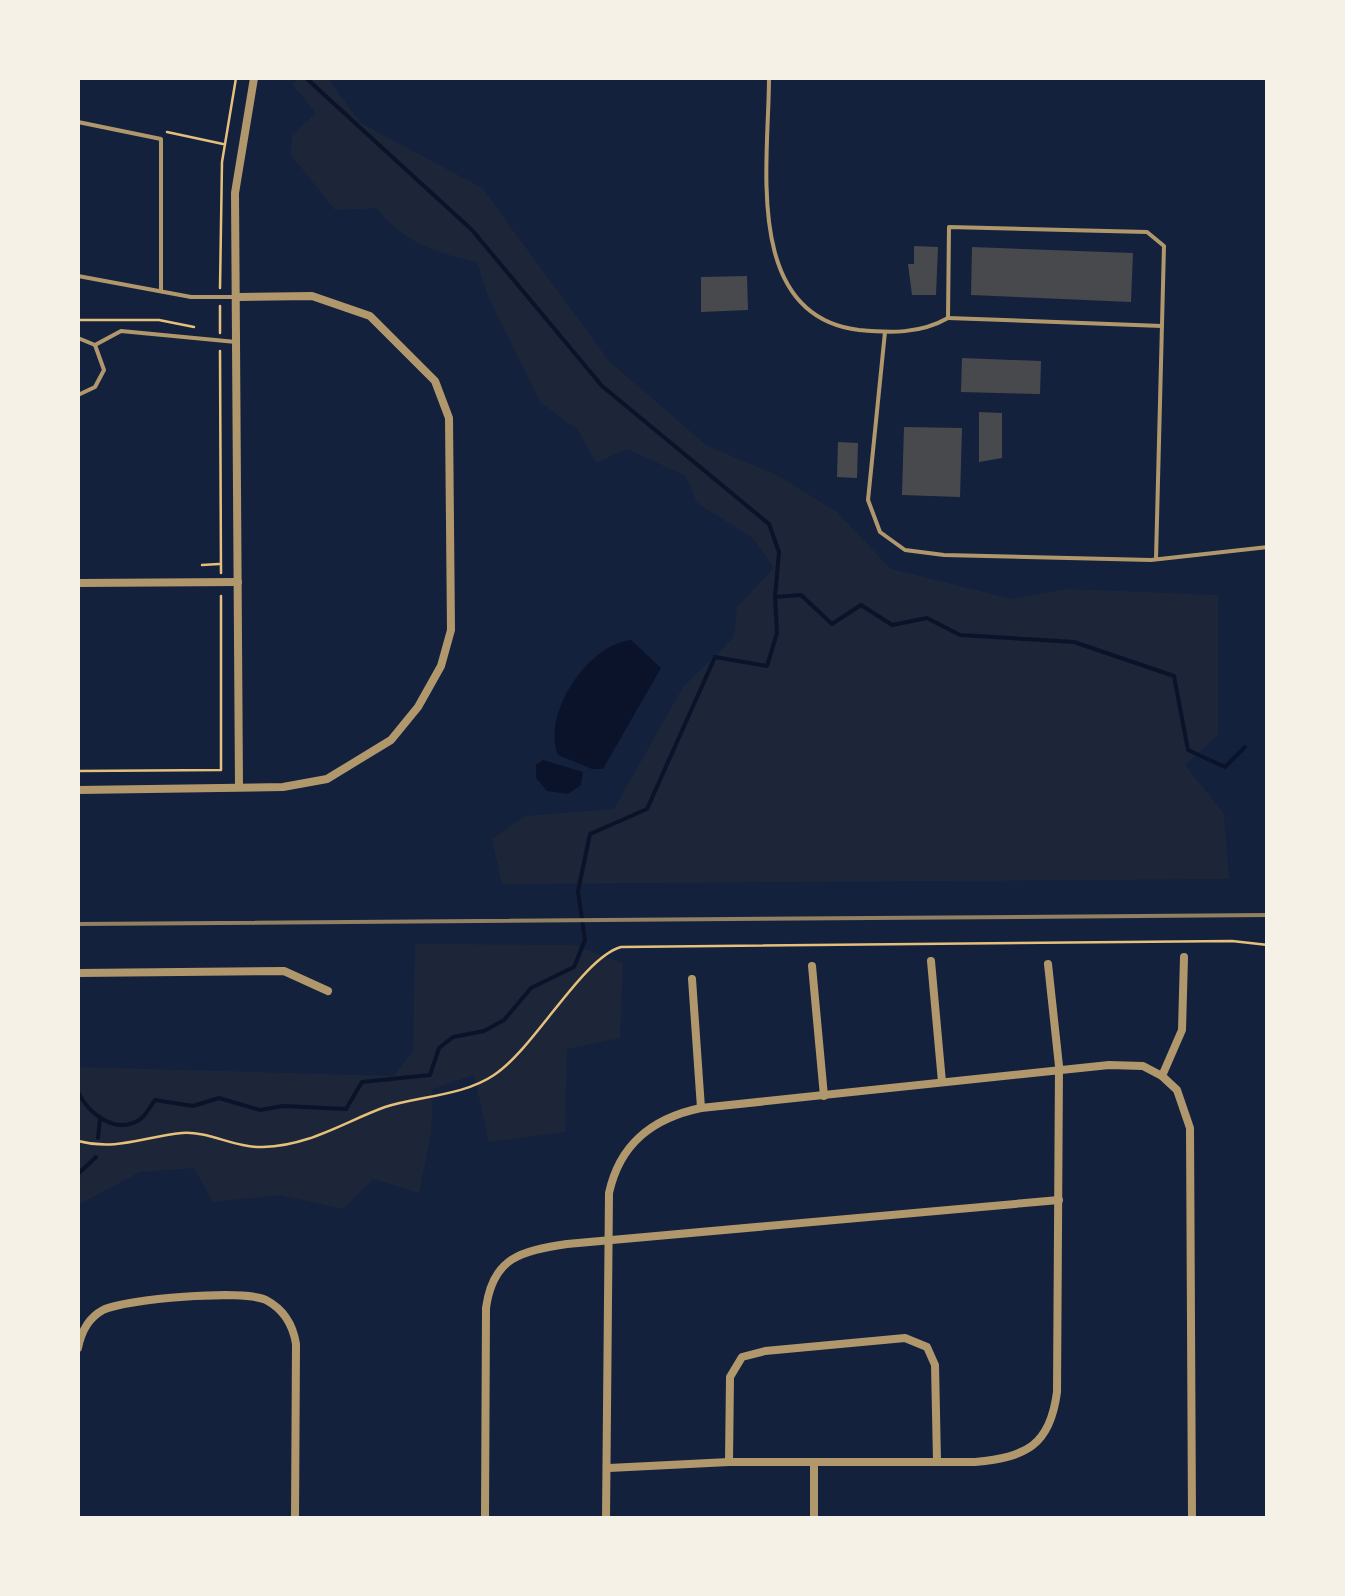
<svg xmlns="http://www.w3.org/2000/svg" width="1345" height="1596" font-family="Overpass,sans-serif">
  <rect width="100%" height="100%" fill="#14213d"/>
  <g fill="#1d2539">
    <path d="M301,78H327L361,123L482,188L609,361L706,445L779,476L837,512L891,569L1011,599L1067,589L1218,595V735L1185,765L1224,814L1229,879L502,884L492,839L525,816L614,809L683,687L734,637L737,607L774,568L753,538L697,503L686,476L627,449L596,463L578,430L540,402L488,296L477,262C436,253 402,242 377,208L335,210L291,155L292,135L316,113L292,84Z"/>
    <polygon points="415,944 573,945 623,963 620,1038 567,1049 565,1132 489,1142 474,1075 433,1089 431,1135 419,1193 373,1179 343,1209 280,1195 213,1202 194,1168 140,1172 78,1205 78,1067 394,1076 413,1051"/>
  </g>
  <g fill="#0b132b">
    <path d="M631,640L661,668L603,769H592L558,755C541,713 589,644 631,640Z"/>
    <polygon points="543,760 583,772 581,785 568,794 547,791 536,778 536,765"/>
  </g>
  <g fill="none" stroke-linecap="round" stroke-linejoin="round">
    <g stroke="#0b132b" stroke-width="4">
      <polyline points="306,78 472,230 602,386 769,524 779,552 775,597"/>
      <path d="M78,1092C88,1113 115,1135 139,1120C145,1117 151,1105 155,1100L193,1106L219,1098L260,1110L283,1106L346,1109L362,1082L430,1075L439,1048L453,1037L484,1031L504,1020L531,988L574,967L585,940L578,891L590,834L647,809L715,657L767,666L777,633L775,597L801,595L832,624L861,605L892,625L927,618L960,635L1074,642L1174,676L1188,750L1225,767L1245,747"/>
      <polyline points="98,1138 100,1119"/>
      <polyline points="78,1174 96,1157"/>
    </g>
  </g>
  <g fill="#48494c">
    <polygon points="914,246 938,247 936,295 912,295 908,264 914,264"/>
    <polygon points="972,247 1133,253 1131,302 971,295"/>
    <polygon points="747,276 748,310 701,312 701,277"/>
    <polygon points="962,358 1041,361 1040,394 961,392"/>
    <polygon points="979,412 1002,413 1002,458 979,462"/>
    <polygon points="904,427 962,428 960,497 902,495"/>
    <polygon points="838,442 858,443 857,478 837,477"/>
  </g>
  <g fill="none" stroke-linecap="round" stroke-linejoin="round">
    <g stroke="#e5c07b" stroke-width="2.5">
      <polyline points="167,132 223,144"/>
      <polyline points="220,288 222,162 236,78"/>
      <polyline points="220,306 220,333"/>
      <polyline points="78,320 159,320 194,327"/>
      <polyline points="220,351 221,573"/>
      <polyline points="202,565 219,564"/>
      <polyline points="78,771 221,770 221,596"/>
      <path d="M78,1141C117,1151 143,1137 182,1133C209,1131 235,1148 263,1147C309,1146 344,1122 385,1107C419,1096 463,1096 494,1075C534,1049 582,958 621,947L1232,941L1268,945"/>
    </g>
    <g stroke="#b1986c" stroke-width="4">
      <path d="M769,78C769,161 742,316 859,330C890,333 920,334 948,318L949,227L1147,232L1164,246L1156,559"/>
      <polyline points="78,122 161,139 161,291"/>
      <polyline points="78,276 191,297 236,297"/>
      <polyline points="948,318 1162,326"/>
      <polyline points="885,332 868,500 880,532 905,550 944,555 1151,560 1268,547"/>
      <polyline points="78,338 95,345 104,370 95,387 78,395"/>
      <polyline points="95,345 121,331 236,342"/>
    </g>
    <g stroke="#b1986c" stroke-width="8">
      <polyline points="78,583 238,582"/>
      <polyline points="239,787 235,193 254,78"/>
      <polyline points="78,790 283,787 327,779 391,740 418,707 441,666 451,630 449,418 435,381 370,316 312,296 239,297"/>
      <polyline points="1184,957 1182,1030 1162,1076 1177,1090 1190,1128 1192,1518"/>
      <polyline points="931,961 942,1082"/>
      <polyline points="812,966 824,1096"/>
      <polyline points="78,973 284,971 328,991"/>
      <polyline points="692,979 701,1108"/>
      <path d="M78,1348C81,1333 88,1318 103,1310C125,1299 243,1289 266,1300C283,1309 293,1325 296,1344L295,1518"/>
      <polyline points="729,1462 730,1377 742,1357 765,1351 905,1338 927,1347 935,1365 937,1461"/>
      <path d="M609,1468L729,1462H975C1026,1457 1050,1446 1057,1392L1059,1066L1048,964"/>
      <path d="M485,1518L486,1308C493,1257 521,1251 567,1244L1059,1200"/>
      <path d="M606,1518L609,1193C620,1143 653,1118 701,1108L1109,1065L1143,1066L1162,1076"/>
      <polyline points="814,1518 814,1464"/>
    </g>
    <polyline stroke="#918062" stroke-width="4" points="78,924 1268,915"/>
  </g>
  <rect width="1345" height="1596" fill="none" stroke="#f6f1e7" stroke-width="160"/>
</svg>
